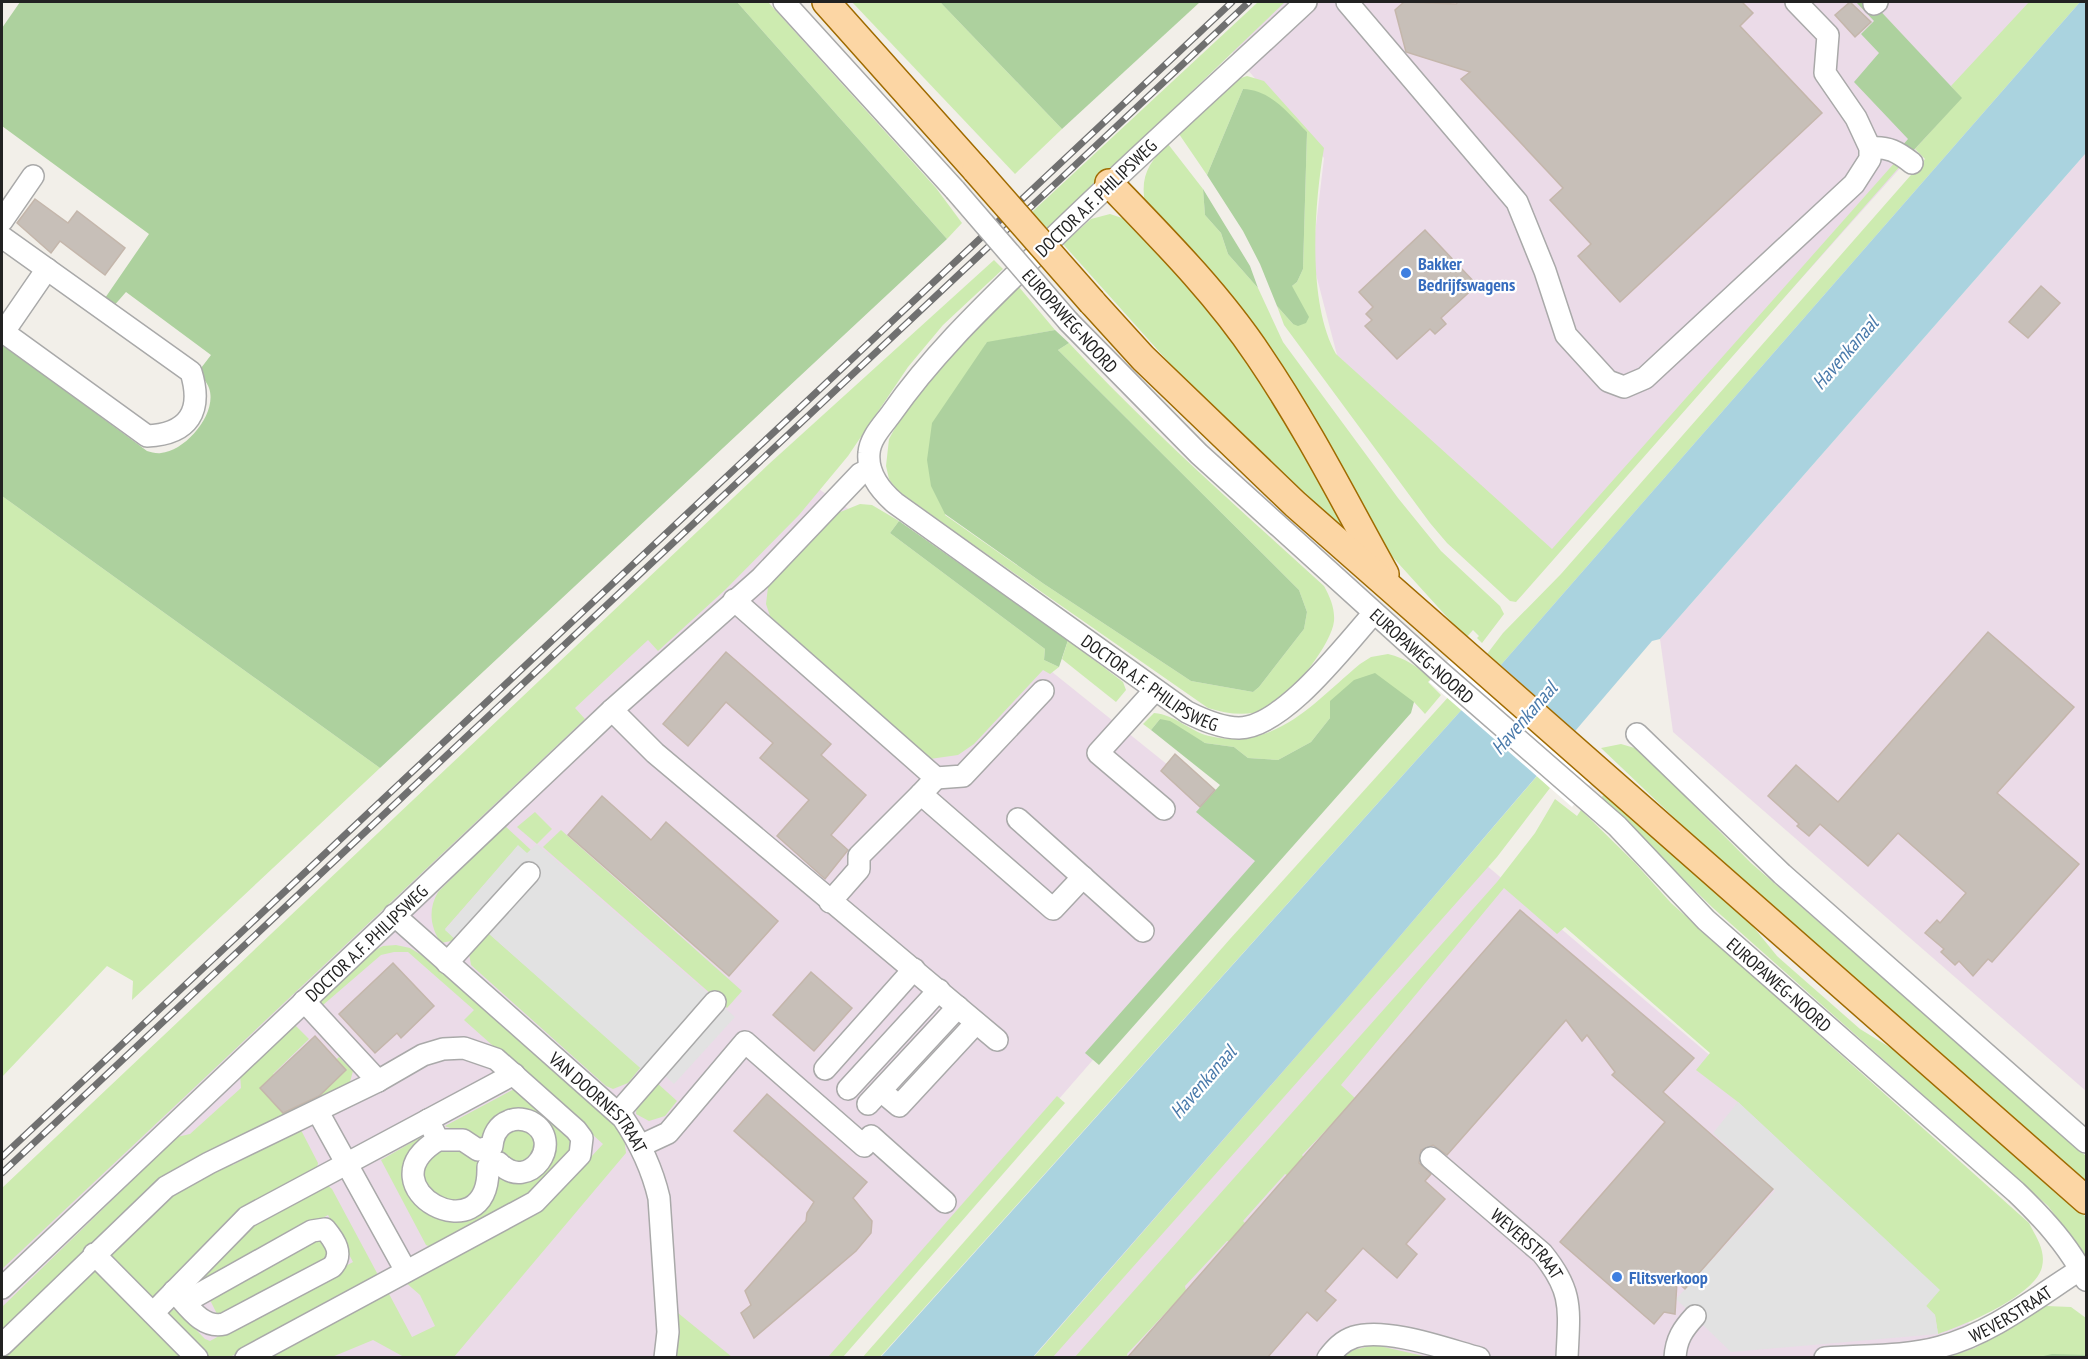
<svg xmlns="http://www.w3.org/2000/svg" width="2088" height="1359" font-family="'PT Sans Narrow',sans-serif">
  <rect width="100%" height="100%" fill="#f2efe9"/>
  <g fill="#ebdbe8">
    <polygon points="1274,2 2049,2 1551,558 1337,355 1312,259 1324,158 1227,46"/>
    <polygon points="2086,153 2086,1091 1673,732 1660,639"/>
    <polygon points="780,463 853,512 1275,851 834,1357 2,1358 2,1189"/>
    <polygon points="1472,853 1900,1217 1991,1357 1033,1358"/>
  </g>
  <g fill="#cdebb0">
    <polygon points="737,2 768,2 936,188 962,223 947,239"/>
    <polygon points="852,2 940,2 1062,129 1015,174"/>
    <polygon points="1258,2 1285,2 1048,229 1032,212"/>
    <polygon points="2029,2 2080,2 1500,666 1487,654 1503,633 1561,574 1925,159 1915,149 1961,98 1951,86"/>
    <path d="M1247,76L1264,81L1324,148C1314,206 1307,302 1336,354L1552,549L1897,160L1902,164L1516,602L1510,601L1447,543L1430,523L1284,325L1277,306L1293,324L1292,286L1297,282L1303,269L1307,132L1243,89L1207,175L1179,134L1238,79Z"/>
    <path d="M1168,144L1203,189L1205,215L1221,233L1228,254L1258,288L1283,342L1398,498L1441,551L1500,606L1504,614L1482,643L1477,638L1479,636L1473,630L1466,638L1389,553L1145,203C1140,176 1149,162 1168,144Z"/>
    <polygon points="1110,214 1137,223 1237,340 1355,540 1189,385 1063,244 1091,219"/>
    <polygon points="994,260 1003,269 943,325 908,367 848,456 799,515 725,590 658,651 648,640 575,708 585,719 2,1269 2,1188 770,463"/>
    <path d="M1019,287L1055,330L986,343L945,515L1044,584L1191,681L1253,692L1259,687L1304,629L1307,612L1299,590L1058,350L1069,343C1149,429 1237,507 1324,586C1330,597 1335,608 1334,621C1332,644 1289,699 1267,709C1248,717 1227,714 1208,708L961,536L897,490L889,479L886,466L889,439L900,419L947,358Z"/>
    <polygon points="2,496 380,768 132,1000 133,981 107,966 2,1077"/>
    <polygon points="860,504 872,505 899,521 890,533 1045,649 1044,660 1059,667 1050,674 1043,670 974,744 958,755 930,759 770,616 766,604 768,587 833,515"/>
    <polygon points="1068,640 1123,682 1126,690 1116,702 1062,659"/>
    <path d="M1388,654C1406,658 1417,667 1431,679L1428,682L1441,695L1425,714L1414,702L1330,718L1311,742L1278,760L1248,758L1234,747L1205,743L1160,719L1151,730L1143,724L1154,713C1176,715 1189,731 1209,736C1276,751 1313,703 1360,664L1371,657Z"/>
    <polygon points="1451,694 1465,706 880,1357 862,1358 1230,939"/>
    <polygon points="1621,744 1638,749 1751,863 2086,1156 2086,1183 1725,866 1601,748"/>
    <polygon points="1537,776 1550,788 1497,857 1053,1357 1033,1358 1348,997"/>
    <path d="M1606,792L1738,908L1777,956L1860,1029L1909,1059L2086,1217V1256L2048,1206L1713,908C1675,872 1640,833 1601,798Z"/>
    <path d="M1555,799L1577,816L1581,810L1635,863L1671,903L2029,1223C2036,1237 2046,1250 2042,1267C2035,1296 1965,1325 1938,1334L1935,1315L1926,1306L1939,1290L1738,1102L1696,1070L1710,1053L1565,927L1557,934L1504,888L1341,1085L1356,1099L1302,1155L1304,1158L1289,1176L1285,1174L1243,1221L1246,1224L1231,1242L1227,1241L1185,1286L1186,1291L1127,1354L1128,1357L1074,1358L1497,882L1535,833Z"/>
    <polygon points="535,812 552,829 537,844 517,827"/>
    <path d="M505,826L531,850L527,854L518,846L445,929L456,940L441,943C430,927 428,909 438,892Z"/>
    <polygon points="561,830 742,991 727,1008 543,847"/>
    <polygon points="487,932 641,1067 628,1083 613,1089 606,1086 471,965 469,953"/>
    <polygon points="396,945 410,948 423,956 613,1124 624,1137 626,1153 454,1357 404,1357 373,1340 332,1357 261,1358 388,1292 412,1337 435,1326 420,1295 404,1281 552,1199 603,1144 464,1020 474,1010 408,952 394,952 381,955 323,1005 320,1001 370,953 383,946"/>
    <polygon points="295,1025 309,1039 273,1074 295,1097 339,1057 353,1071 350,1082 152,1188 2,1333 2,1307 177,1137 190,1134 241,1088 240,1074"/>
    <polygon points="656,1082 677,1101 665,1116 649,1121 636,1114 637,1103"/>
    <path d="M516,1088L572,1136V1149L534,1192L431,1247L426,1245L381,1160L421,1137L424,1140L415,1149L425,1208L435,1217L449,1218C458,1209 489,1177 498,1174C521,1166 545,1186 552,1152L530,1113L486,1140C476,1135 447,1128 445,1126Z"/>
    <polygon points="1057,1096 1065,1103 843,1357 828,1357"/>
    <polygon points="519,1126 536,1137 536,1157 511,1166 498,1151 501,1135"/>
    <polygon points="298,1128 302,1132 318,1163 317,1168 154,1298 148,1296 109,1255 166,1195 223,1165 233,1165"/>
    <path d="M442,1144L476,1156C485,1174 477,1183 468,1199L448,1204L423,1186L422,1165Z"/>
    <polygon points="327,1185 332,1189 377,1273 376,1278 230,1357 206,1357 167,1314 169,1309 177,1310 205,1339 210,1341 353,1262 328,1215 190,1290 248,1225"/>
    <polygon points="316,1238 322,1238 329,1256 218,1316 210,1300"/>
    <polygon points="95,1270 187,1358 2,1358 88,1273"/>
    <polygon points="2046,1306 2071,1307 2086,1318 2086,1355 1945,1358 1975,1348"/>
    <polygon points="678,1313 732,1357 676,1358"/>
    <polygon points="1375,1345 1428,1357 1343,1358 1353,1350"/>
  </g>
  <g fill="#add19e">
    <path d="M20,2H737L947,239L380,768L2,496V344L147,451C151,452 157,454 161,453C186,451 218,413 209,388C207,382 202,377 198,372L211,355L126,292L112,308L103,301L149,234L2,126V28Z"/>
    <polygon points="940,2 1200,2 1062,129"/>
    <polygon points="1856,2 1872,2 1962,98 1911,153 1902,146 1908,139 1854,82 1879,53 1861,34 1874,21"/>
    <path d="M1243,89C1271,90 1288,113 1307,132L1303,269L1297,282L1292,286L1309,317L1306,323L1298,326L1293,324L1277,306L1260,264L1243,231L1207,175Z"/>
    <polygon points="1203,189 1250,266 1258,288 1228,254 1221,233 1205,215"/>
    <polygon points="1055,330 1069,343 1058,350 1299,590 1307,612 1304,629 1259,687 1253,692 1191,681 1044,584 945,514 931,486 927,460 932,423 987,342"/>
    <polygon points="899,521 1068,640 1059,667 1044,660 1045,649 890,533"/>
    <polygon points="1375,673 1414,702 1411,713 1099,1065 1085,1053 1255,861 1196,812 1220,785 1151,730 1160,719 1170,721 1205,743 1234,747 1248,758 1278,760 1311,742 1330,718 1330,701 1354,680"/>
    <polygon points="2052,1354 2086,1355 2086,1357 2039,1357"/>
  </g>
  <g fill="#e2e2e2">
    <polygon points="537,844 735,1017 674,1084 663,1074 656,1082 487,932 456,940 445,930 518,845 527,853"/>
    <polygon points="1738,1102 1940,1290 1926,1306 1935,1315 1938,1334 1731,1352 1676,1299 1775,1191 1713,1133"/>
  </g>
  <polygon fill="#aad3df" points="2080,2 2086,2 2086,153 1660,639 1652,641 1348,997 1033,1357 880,1358 1465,706"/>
  <polygon fill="#fff" points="1469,637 1609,761 1572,807 1429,682"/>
  <g fill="#c7bfb8" stroke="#c4b6ab" stroke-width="1.5">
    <polygon points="1404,2 1456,4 1458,2 1742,2 1753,13 1740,26 1822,113 1620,302 1578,256 1591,244 1550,200 1563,188 1461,79 1470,72 1406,52 1395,10"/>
    <polygon points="1850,2 1871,22 1855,37 1835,15"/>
    <polygon points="35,199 68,223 77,211 125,248 105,275 60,241 51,253 17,223"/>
    <polygon points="1425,230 1477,285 1441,318 1446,324 1435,334 1430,329 1397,359 1365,326 1372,320 1366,314 1373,307 1359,292"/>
    <polygon points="2041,286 2060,303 2028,338 2009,322"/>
    <polygon points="1988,632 2074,707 1997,793 2079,864 1992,962 1988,959 1973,976 1959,961 1955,965 1941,952 1944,949 1925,933 1937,920 1940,923 1966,893 1898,833 1868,866 1820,824 1809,836 1797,826 1799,824 1768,796 1796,765 1838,802"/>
    <polygon points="726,652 831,744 821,755 866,795 831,835 848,850 825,879 777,836 809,800 760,758 773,743 726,702 688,746 663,724"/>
    <polygon points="1175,754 1215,790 1200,807 1161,771"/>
    <polygon points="602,796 651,840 666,822 778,921 729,976 568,835"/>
    <polygon points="1520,910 1694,1058 1663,1092 1773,1189 1685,1289 1677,1282 1675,1314 1664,1312 1654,1324 1560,1242 1665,1122 1612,1075 1615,1072 1587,1035 1582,1041 1566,1020 1447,1155 1433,1145 1421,1150 1419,1163 1431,1174 1425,1181 1445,1199 1406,1244 1417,1254 1397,1278 1363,1248 1325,1291 1336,1300 1317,1321 1307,1312 1267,1358 1127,1358"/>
    <polygon points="393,963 434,1006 401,1038 397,1033 375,1053 339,1014"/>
    <polygon points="811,972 852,1008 814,1051 773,1015"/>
    <polygon points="315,1036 346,1070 319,1096 283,1113 260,1088"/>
    <polygon points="767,1094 867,1182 853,1198 872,1221 871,1233 856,1251 754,1338 741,1313 751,1305 745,1291 806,1221 807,1213 814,1202 734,1131"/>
  </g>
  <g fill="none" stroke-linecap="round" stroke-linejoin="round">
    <g stroke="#a9a9a9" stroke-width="24">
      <g id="minor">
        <polyline points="784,2 955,190"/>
        <path id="s1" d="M1306,2C1219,83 1130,163 1044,247C990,300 935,351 891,414C883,425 870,438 869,453C867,474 880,490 895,503L1187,712C1203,720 1221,728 1239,728C1284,727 1345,645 1374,613"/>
        <polyline points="1347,2 1517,202 1545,271 1566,335 1608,381 1624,387 1645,378 1854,184 1870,159 1870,148 1856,118 1825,73 1828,35 1796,2"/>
        <polyline points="1874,4 1877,2"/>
        <path d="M1870,148C1888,146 1898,152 1912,163"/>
        <polyline points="2,221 33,176"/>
        <path d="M2,237L191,372C203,411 189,434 147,436L2,331"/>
        <path id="s2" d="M1069,322L1199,454L1439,671L1617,826L1706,920L2016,1192C2043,1218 2069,1246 2086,1280"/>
        <polyline points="3,333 47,269"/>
        <polyline points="734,600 936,778 921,794 1053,909 1083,877"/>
        <polyline points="1155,690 1098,753 1164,809"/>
        <polyline points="612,710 655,753 997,1040"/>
        <polyline points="1637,734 1782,874 2086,1142"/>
        <polyline points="936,778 963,776 1043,691"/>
        <polyline points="1018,819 1143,931"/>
        <polyline points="830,902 859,869 859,856 921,794"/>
        <path id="s3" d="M394,915L623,1118C640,1143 652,1168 659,1198L668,1332L665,1358"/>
        <polyline points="447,963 529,873"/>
        <polyline points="304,1001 378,1081"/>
        <polyline points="825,1069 914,969"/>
        <polyline points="848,1089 939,990"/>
        <polyline points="881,1091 899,1106 976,1023"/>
        <polyline points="868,1104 958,1007"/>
        <polyline points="318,1112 406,1271"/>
        <polyline points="618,1113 715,1002"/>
        <path d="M428,1120L438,1140C360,1187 490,1258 488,1167L499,1163C529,1194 566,1141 531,1122C524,1119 516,1118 509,1121C498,1125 493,1135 492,1146L478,1150L463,1140H438"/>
        <polyline points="640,1146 668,1133 745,1042 864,1146 871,1136 945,1202"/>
        <path id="s4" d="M1431,1158L1542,1253C1574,1292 1569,1310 1567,1358"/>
        <polyline points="94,1254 197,1358"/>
        <path id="s5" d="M2,1288L612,710L761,578L860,474L870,469"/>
        <path d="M174,1291C188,1306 202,1329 224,1324L332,1267C344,1254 335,1241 325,1229L312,1231L185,1302"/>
        <polyline points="153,1313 247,1217 514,1074"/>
        <polyline points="2,1345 166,1187 209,1163 378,1081 423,1055 443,1049 464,1048 496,1059 576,1130 582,1138 580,1155 535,1202 246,1358"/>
        <path d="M1328,1358C1335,1349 1342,1341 1354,1337C1386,1327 1446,1349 1479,1358"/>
        <path d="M1675,1358C1676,1339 1683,1329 1695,1316"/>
        <path id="s6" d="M1825,1358C1862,1355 1904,1357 1940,1347C1991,1334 2037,1297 2081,1269"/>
      </g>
    </g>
    <g stroke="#a06b00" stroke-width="30">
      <g id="major">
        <polyline points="826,2 976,170"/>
        <path d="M1109,183C1162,238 1217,293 1259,356C1306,425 1344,500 1385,574"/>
        <polyline points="1092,302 1143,358 1295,504 2086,1200"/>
      </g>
    </g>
    <use href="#minor" stroke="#fff" stroke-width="21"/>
    <use href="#major" stroke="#fcd6a4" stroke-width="27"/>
    <g stroke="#707070" stroke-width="7">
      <g id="rail">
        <polyline points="2,1157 1232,2"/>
        <polyline points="2,1173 1249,2"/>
      </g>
    </g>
    <use href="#rail" stroke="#fff" stroke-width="4.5" stroke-dasharray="14" stroke-linecap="butt"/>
    <g stroke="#a9a9a9" stroke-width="24" stroke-linecap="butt">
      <polyline id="minor-bridge" points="955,190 1069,322"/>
    </g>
    <g stroke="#a06b00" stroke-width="30" stroke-linecap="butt">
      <polyline id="major-bridge" points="976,170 1092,302"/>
    </g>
    <use href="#minor-bridge" stroke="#fff" stroke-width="21"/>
    <use href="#major-bridge" stroke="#fcd6a4" stroke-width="27"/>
  </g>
  <g fill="#3f7fe0" stroke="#fff" stroke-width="2">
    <circle cx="1406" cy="273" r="6"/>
    <circle cx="1617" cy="1277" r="6"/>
  </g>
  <g text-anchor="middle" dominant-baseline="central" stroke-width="4.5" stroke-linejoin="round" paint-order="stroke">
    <g font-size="18" fill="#222" stroke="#fff">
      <text transform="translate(1096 198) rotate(-44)">DOCTOR A.F. PHILIPSWEG</text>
      <text transform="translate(1070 321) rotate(48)">EUROPAWEG-NOORD</text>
      <text stroke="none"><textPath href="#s2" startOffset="486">EUROPAWEG-NOORD</textPath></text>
      <text stroke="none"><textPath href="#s1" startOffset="1002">DOCTOR A.F. PHILIPSWEG</textPath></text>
      <text stroke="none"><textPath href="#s5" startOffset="502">DOCTOR A.F. PHILIPSWEG</textPath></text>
      <text stroke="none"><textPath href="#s2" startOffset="972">EUROPAWEG-NOORD</textPath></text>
      <text stroke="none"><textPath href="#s3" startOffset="278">VAN DOORNESTRAAT</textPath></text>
      <text stroke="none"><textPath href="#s4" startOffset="129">WEVERSTRAAT</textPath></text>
      <text stroke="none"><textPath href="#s6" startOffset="194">WEVERSTRAAT</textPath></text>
    </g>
    <g font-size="18" font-weight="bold" fill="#366cbe" stroke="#fff" text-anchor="start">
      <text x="1418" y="263">Bakker<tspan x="1418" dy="21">Bedrijfswagens</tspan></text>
      <text x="1629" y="1277">Flitsverkoop</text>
    </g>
    <g font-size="20" font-style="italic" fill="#4a7aab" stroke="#fff">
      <text transform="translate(1845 353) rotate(-49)">Havenkanaal</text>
      <text transform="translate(1524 718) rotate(-49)">Havenkanaal</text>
      <text transform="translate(1203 1082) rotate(-49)">Havenkanaal</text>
    </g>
  </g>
  <rect width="2088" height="1359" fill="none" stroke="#222222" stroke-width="6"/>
</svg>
